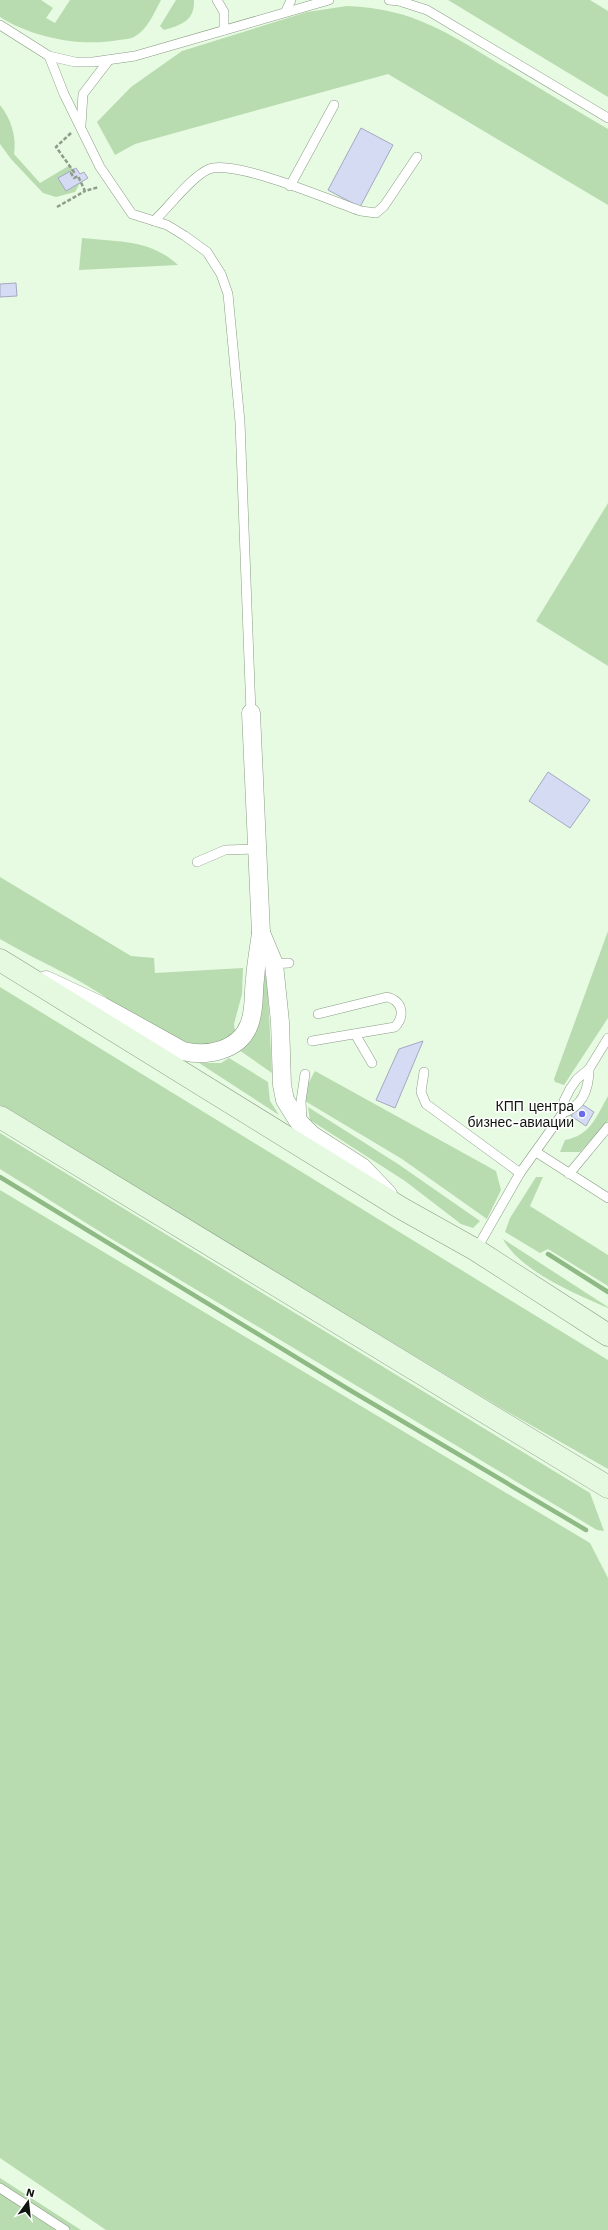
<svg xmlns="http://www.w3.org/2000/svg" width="608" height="2230" font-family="'Work Sans',sans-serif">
  <rect width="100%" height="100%" fill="#e7fbe2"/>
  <g fill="#b8dcb0">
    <path d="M0,0H41L53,8L46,18L55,23L70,0H161C154,13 148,29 134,37C130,39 124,39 119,40C81,47 33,38 0,17Z"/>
    <path d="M176,0H194C195,21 181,25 164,30L160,26Z"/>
    <polygon points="448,0 590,0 608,11 608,97"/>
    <path d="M347,6C414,8 451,35 506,68C540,88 574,109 608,129V205L388,74L135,144L115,155L97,122L131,87L182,51L307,12Z"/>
    <path d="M0,105C11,118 17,138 14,154L40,183L70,165L80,183L75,192L56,197L43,193L11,159L0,144Z"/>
    <path d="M82,238C118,242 150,239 178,265L79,270Z"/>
    <polygon points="608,503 608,666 536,621"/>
    <path d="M0,877L131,956L154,958L155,973L243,968L242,994L234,1024L235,1031C226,1040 218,1047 204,1047C173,1047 110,998 81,982C54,967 27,955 0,939Z"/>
    <polygon points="608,931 608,1018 564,1085 555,1082 554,1079"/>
    <polygon points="267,974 272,1073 239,1050 262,977"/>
    <polygon points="0,987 608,1360 608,1469 501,1408 0,1105"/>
    <polygon points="229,1058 268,1082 270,1101 279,1115 199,1063 221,1063"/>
    <polygon points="315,1071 496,1171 501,1190 487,1219 402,1159 305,1101 307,1086"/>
    <path d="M608,1096V1121L580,1152H560L565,1140C591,1135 596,1117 608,1096Z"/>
    <polygon points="308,1107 398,1164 480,1221 473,1228 461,1224 405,1181 310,1120"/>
    <polygon points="0,1133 590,1493 604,1531 597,1530 110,1238 0,1169"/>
    <polygon points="536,1177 543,1177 530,1206 608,1255 608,1286 548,1249 540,1253 505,1232 510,1218"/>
    <polygon points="0,1190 590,1543 608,1578 608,2230 106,2230 0,2158"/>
    <path d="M503,1239L608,1307V1308C575,1294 519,1270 503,1239Z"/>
    <polygon points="0,2178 81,2230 0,2230"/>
  </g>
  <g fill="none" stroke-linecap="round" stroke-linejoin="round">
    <g stroke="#8fba85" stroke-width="4.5">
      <polyline points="0,1177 348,1389 586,1530"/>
      <polyline points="548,1254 608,1292"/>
    </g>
  </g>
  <g fill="#d6dbf4" stroke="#a4a8c3">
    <polygon points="361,128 393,145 360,207 328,190"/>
    <polygon points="76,168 80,174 84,172 88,178 66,191 58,178"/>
    <polygon points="16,283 17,296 0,297 0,284"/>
    <polygon points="548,772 590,800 570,828 529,801"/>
    <polygon points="423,1041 395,1108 376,1100 399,1049"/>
    <polygon points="580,1103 594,1112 586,1126 571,1116"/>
  </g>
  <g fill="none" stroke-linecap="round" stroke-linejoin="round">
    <g stroke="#8a9c85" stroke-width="10">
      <g id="service">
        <polyline points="217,0 224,12 224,30"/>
        <polyline points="389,0 399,1 427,10 608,118"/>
        <polyline points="286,11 291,0"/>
        <polyline points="0,25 49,56 75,62 93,62 135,56 329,0"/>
        <polyline points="49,56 64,94 100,167 132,214 167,225 185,236 207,252 221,274 228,294 240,422 251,713"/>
        <polyline points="81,125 83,94 109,60"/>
        <polyline points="290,186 334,105"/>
        <path d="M154,221C169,207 191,177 209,169C236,159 331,201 361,211L376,213L384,206L417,157"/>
        <polyline points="197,862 225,850 258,849"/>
        <polyline points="272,964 289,963"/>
        <polyline points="355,1034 372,1063"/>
        <path d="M312,1041L395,1027C405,1016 403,1001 387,997L318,1014"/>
        <polyline points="424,1072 421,1092 426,1104 520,1173"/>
        <polyline points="563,1113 564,1101 570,1089 577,1079 589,1069 608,1038"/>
        <polyline points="302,1121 301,1101 305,1074"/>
        <polyline points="536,1152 608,1198"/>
        <polyline points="569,1174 608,1127"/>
        <path d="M476,1250L520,1173L563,1113C583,1106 589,1089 589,1069"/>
        <polyline points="0,2188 65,2230"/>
      </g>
    </g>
    <g stroke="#8a9c85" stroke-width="19">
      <g id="minor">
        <polyline points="261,933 274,964 280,1022 282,1085 285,1100 298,1121 312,1135 362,1167 388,1194"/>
        <path d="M46,980L102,1006L183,1051C206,1057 239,1051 249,1025C255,1011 253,994 255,979C256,964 259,948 261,933L251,713"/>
      </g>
    </g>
    <g stroke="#8a9c85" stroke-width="23">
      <g id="secondary">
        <polyline points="0,960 401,1208 476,1250 608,1335"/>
        <polyline points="0,1117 608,1487"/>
      </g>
    </g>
    <g stroke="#8e9d8b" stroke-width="2.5" stroke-dasharray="4 2" stroke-linecap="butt">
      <polyline points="71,133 56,147 74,172 71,173 74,178 78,176 85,191 99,187"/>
      <polyline points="57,207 85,191"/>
    </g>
    <use href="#service" stroke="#fff" stroke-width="9"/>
    <use href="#minor" stroke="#fff" stroke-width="18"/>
    <use href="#secondary" stroke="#e4f9df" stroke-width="22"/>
  </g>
  <circle fill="#686ee7" stroke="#fff" stroke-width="1.5" cx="582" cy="1114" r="4"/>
  <g text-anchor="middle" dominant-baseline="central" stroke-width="3" stroke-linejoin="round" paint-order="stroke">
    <g font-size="14" fill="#0f160e" stroke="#fff" text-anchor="end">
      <text x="574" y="1106">КПП центра<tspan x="574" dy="16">бизнес-авиации</tspan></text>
    </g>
  </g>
  <g transform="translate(28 2202) rotate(15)" stroke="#ffffff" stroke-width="3" paint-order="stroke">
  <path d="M0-3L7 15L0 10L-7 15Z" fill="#0f160e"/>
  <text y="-6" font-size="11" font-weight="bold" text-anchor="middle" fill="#0f160e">N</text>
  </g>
</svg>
